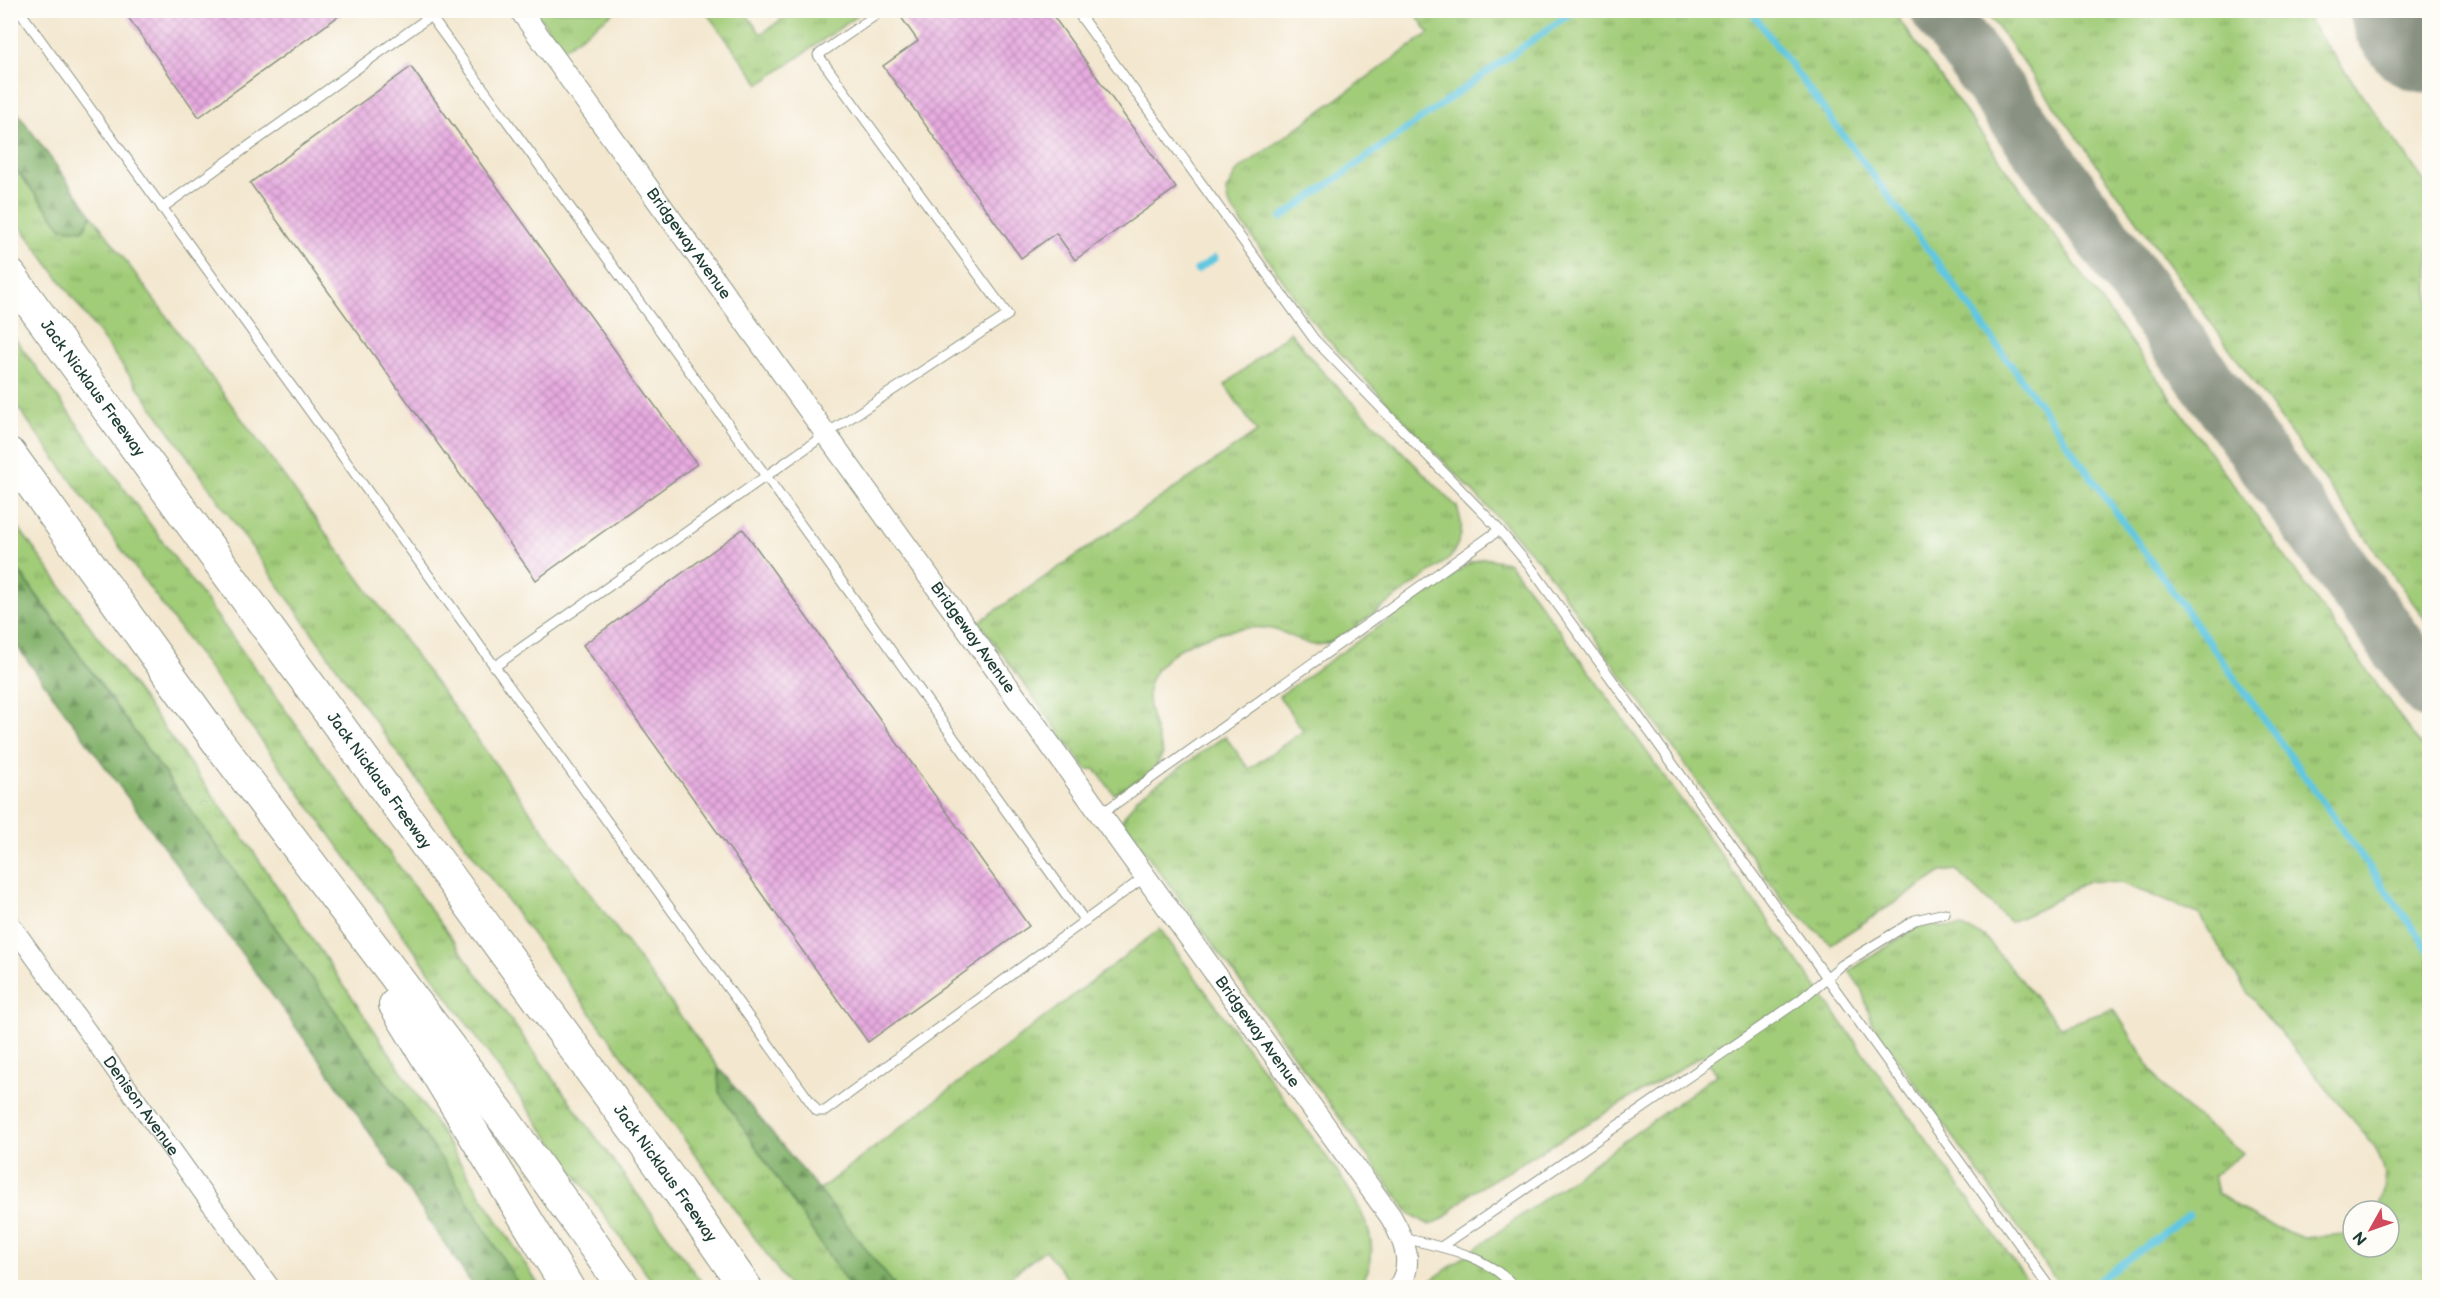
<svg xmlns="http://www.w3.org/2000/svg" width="2440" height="1298" font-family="'Balsamiq Sans',sans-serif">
  <defs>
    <pattern id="grass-tufts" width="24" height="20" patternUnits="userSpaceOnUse" patternTransform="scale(1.5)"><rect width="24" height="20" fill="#a1cc78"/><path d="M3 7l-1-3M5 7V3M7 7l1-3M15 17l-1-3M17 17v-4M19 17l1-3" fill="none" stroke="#83a763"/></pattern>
    <pattern id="forest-firs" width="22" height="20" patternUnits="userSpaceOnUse" patternTransform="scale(1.5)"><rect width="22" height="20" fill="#80b068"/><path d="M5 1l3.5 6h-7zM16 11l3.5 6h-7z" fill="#689056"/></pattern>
    <pattern id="building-cross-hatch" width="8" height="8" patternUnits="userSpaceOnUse" patternTransform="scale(1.5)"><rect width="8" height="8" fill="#e7aae0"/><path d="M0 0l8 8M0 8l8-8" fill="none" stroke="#bb8cb6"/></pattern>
  </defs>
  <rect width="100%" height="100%" fill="#fdfcf7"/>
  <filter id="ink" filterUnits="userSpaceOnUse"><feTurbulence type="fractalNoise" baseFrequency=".0167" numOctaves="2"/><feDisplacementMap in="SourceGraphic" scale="12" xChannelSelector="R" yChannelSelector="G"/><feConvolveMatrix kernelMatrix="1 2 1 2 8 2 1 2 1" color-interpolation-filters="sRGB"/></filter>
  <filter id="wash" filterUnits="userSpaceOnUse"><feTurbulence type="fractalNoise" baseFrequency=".008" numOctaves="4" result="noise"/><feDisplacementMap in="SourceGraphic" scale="24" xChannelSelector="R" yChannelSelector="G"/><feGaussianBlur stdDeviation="1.35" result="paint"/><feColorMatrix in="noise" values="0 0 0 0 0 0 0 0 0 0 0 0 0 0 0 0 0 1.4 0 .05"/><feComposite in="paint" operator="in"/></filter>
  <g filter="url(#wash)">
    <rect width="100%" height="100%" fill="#f3e7cf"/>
    <g fill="url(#grass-tufts)" stroke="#608456" stroke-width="1.5">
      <polygon points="535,11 616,11 563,49"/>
      <polygon points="705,11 744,11 761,34 793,11 864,11 760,84"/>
      <path d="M1413,11H1893L2429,757V1287H2061L1873,1025L1861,988L1849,971L1919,926L1962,927L1984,936L2060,1027L2114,1009L2159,1082L2177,1101L2243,1154L2213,1175L2217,1193L2260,1221L2303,1238L2344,1234L2353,1229V1247H2389V1211H2376C2390,1185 2387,1173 2375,1147L2246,991L2199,914L2121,883L2087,881L2040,909L2010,922L1956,870L1942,872L1831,944L1781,898L1541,563L1336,349L1308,316L1228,203L1226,191L1237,171L1429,33Z"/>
      <polygon points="1986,11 2302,11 2429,188 2429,625"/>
      <polygon points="10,163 62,228 83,230 92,215 718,1067 719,1092 850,1287 790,1287 677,1129 396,751 146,398 11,213"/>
      <path d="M1290,332L1321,370L1457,507C1465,530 1462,538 1450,558L1340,638C1304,655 1303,636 1272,629C1233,621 1146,647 1148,697C1148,713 1158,738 1163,754L1152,772L1114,794L1095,769L1087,770L979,622L1257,432L1225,385Z"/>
      <polygon points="11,333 705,1287 656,1287 399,929 11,398"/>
      <polygon points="10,516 251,848 397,1064 540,1287 520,1287 445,1164 11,559"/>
      <polygon points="1483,558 1508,562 1541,605 2032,1287 1422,1287 1717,1074 1703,1055 1469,1194 1443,1219 1429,1225 1409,1213 1122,820 1137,798 1225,736 1249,769 1303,731 1279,696 1470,563"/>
      <path d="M1160,929L1342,1178C1362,1212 1388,1251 1358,1287H1074L1045,1250L997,1287H896L819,1190Z"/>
    </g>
    <g fill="url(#forest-firs)" stroke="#50764e" stroke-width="1.5">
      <polygon points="10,102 92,215 83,230 62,228 11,163"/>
      <polygon points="10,559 445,1164 520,1287 474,1287 327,1070 11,638"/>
      <polygon points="718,1067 819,1190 896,1287 850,1287 719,1092"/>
    </g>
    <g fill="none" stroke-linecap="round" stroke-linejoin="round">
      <g stroke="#62c7e0" stroke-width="7">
        <polyline points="1750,10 1942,268 2430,952"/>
        <polyline points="1281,218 1575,10"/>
        <polyline points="1197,270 1215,258"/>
        <polyline points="2092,1285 2189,1215"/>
      </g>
      <polyline stroke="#899282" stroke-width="57" points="1939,10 2430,691"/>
      <polyline stroke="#899282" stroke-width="144" points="2422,10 2430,21"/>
    </g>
    <g id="blocks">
      <g fill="url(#building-cross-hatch)">
        <polygon points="123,10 347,10 199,117"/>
        <polygon points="896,10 1049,10 1176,188 1075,260 1056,233 1021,258 883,66 918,41"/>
        <polygon points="411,67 697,464 536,580 250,183"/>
        <polygon points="743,529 1029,926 868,1042 583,645"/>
      </g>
    </g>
  </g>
  <g filter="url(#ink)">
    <use href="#blocks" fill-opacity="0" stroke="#899282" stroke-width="1.5"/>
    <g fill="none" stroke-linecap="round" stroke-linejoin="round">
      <g stroke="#899282" stroke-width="11">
        <g id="service">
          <polyline points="19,10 817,1111 825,1111 1146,876"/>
          <polyline points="426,10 766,476 1085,921"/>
          <polyline points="1076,10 1314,339 1494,524 1532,569 2051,1288"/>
          <polyline points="162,208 439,10"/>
          <polyline points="494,667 826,434 1008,315 818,55 883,10"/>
          <polyline points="1101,814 1499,530"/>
          <path d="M1403,1238C1446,1248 1485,1254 1516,1288"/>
          <polyline points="1441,1247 1800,1000 1842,965 1915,920 1945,913"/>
        </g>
      </g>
      <g stroke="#899282" stroke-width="20">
        <g id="minor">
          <path id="s1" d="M10,923L271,1288"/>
        </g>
      </g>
      <g stroke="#899282" stroke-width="23">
        <g id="tertiary">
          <path id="s2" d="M520,10L1391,1217C1404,1240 1415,1264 1398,1288"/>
        </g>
      </g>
      <g stroke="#899282" stroke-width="34">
        <g id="motorway">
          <path id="s3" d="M10,275L678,1190L746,1288"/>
          <polyline points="10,454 218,742 506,1122 624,1288"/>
          <polyline points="395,1005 568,1288"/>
        </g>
      </g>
      <use href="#service" stroke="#fff" stroke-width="9"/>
      <use href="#minor" stroke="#fff" stroke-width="18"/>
      <use href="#tertiary" stroke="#fff" stroke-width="21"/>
      <use href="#motorway" stroke="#fff" stroke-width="32"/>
    </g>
  </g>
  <g text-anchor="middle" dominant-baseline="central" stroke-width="4.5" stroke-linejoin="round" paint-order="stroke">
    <g font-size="16" fill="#1f3d34" stroke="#fdfcf7">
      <text stroke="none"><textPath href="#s2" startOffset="288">Bridgeway Avenue</textPath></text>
      <text stroke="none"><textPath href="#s3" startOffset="140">Jack Nicklaus Freeway</textPath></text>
      <text stroke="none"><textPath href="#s2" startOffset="774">Bridgeway Avenue</textPath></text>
      <text stroke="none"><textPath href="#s3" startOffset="626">Jack Nicklaus Freeway</textPath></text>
      <text stroke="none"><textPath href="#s2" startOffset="1260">Bridgeway Avenue</textPath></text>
      <text stroke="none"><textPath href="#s1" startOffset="225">Denison Avenue</textPath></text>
      <text stroke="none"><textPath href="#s3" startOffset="1112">Jack Nicklaus Freeway</textPath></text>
    </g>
  </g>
  <rect width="2440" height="1298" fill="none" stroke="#fdfcf7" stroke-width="36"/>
  <g transform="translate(2371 1229) rotate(230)"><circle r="28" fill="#fdfcf7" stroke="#a4b0a9" stroke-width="1.5"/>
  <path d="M0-4.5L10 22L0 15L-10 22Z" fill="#d1495b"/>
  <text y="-9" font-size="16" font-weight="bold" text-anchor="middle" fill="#1f3d34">N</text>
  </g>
</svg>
